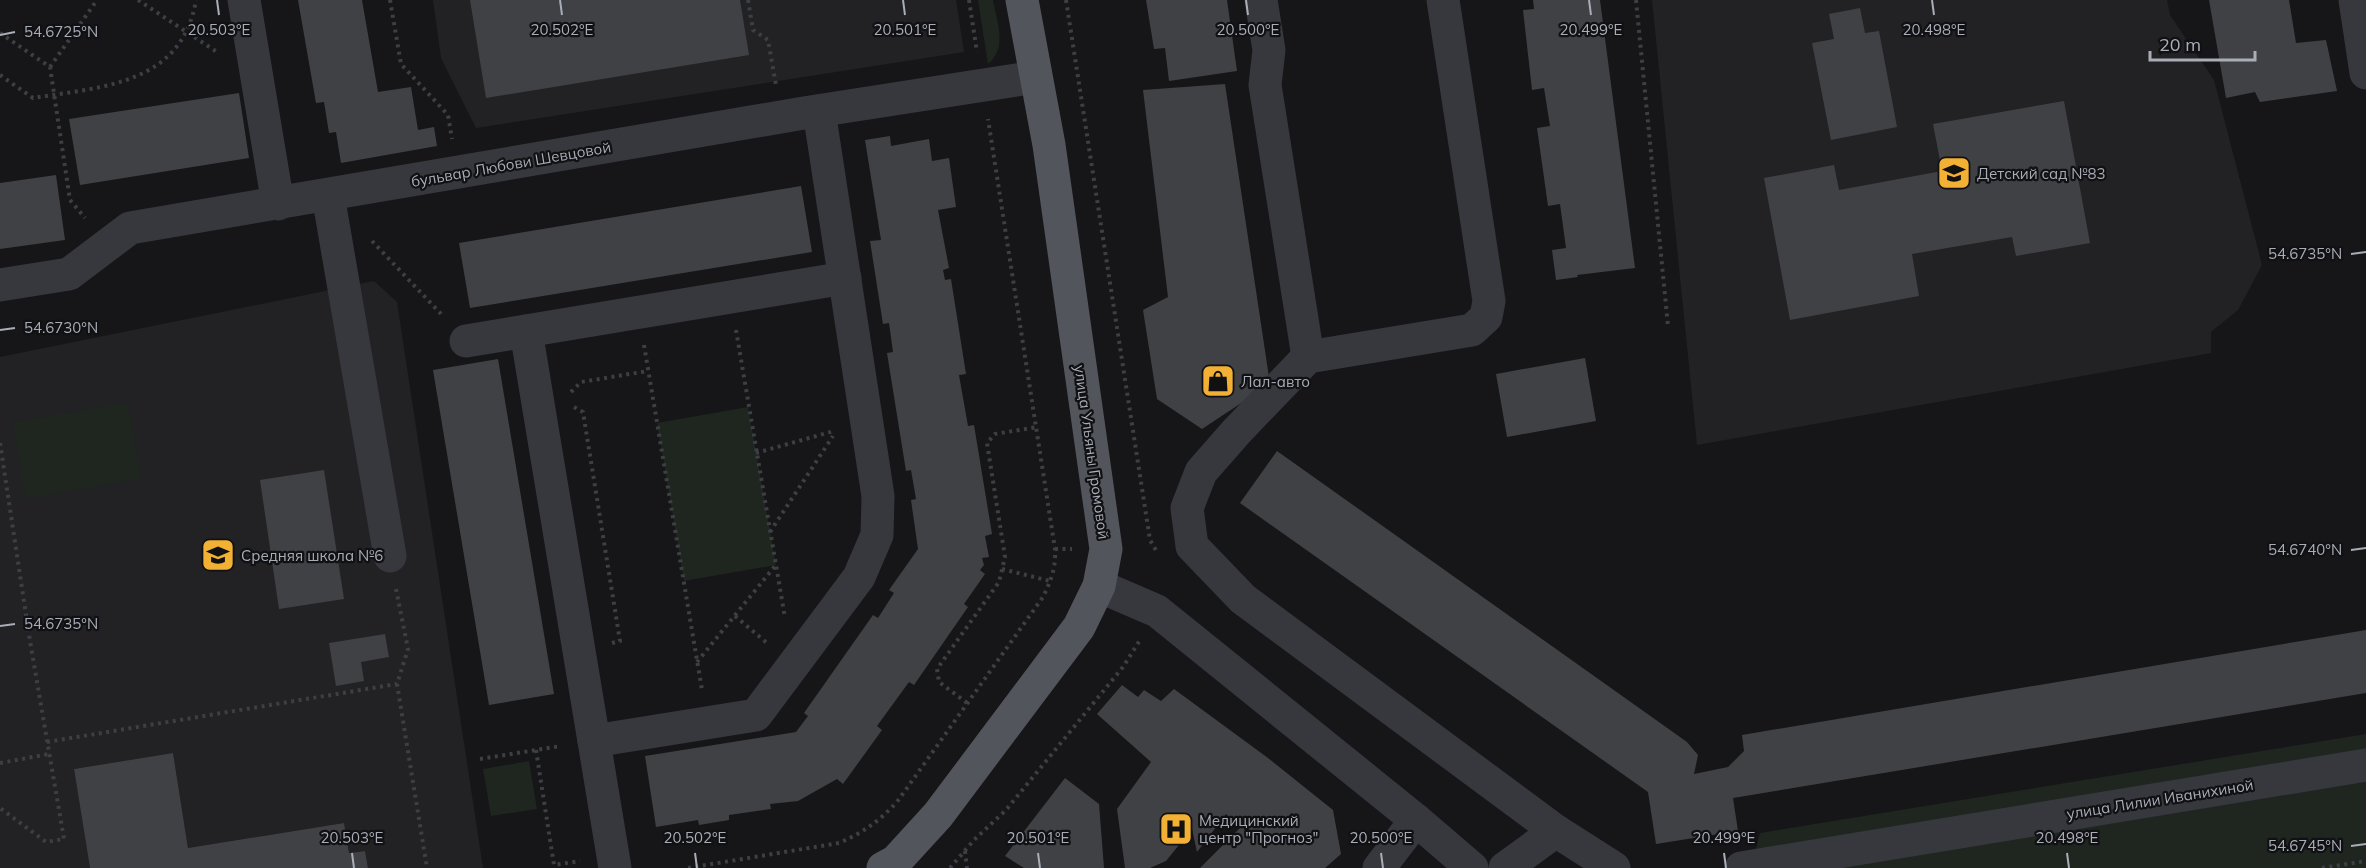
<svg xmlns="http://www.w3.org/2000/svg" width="2366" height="868" font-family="Mulish,sans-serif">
  <rect width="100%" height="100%" fill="#161618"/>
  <g fill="#222225">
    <polygon points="433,0 956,0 964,52 476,128 441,58"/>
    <polygon points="1652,0 2167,0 2170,15 2214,80 2262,265 2238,310 2211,332 2211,353 1697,445"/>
    <polygon points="374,281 397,302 483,868 368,868 365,851 349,853 344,823 188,848 173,753 74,769 90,868 0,868 0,357"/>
  </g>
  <g fill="#1e261f">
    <path d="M978,0H993C997,23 1008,48 988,64Z"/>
    <polygon points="128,402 141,479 26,499 13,422"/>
    <polygon points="748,407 776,565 684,581 657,423"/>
    <polygon points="2366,734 2366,868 1751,868 1760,833"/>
    <polygon points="529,761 537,809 491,816 483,769"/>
  </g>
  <g fill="#404145">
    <polygon points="298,0 362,0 378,92 411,87 418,130 434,127 437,146 341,163 336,132 329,133 324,102 316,103"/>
    <polygon points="470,0 740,0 749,55 486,98"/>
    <polygon points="1146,0 1227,0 1237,71 1169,81 1165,48 1154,49"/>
    <polygon points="1533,0 1600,0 1635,268 1577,275 1578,277 1556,280 1552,250 1566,248 1560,204 1548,206 1537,128 1550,126 1544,88 1532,90 1523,10 1534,9"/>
    <polygon points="2209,0 2289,0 2296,43 2326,40 2337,91 2260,102 2255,92 2226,98"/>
    <polygon points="1860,8 1865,33 1879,31 1897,127 1831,140 1812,43 1834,39 1829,14"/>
    <polygon points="1225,84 1270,384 1202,429 1157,399 1143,310 1168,297 1143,90"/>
    <polygon points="239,93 249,158 80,185 69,119"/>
    <polygon points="2064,101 2090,243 2016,256 2012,237 1912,254 1919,296 1790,320 1764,178 1834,165 1839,190 1942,171 1933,124"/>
    <polygon points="890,136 891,146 929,139 932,161 949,158 956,207 938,210 949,268 943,270 945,280 951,279 966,374 959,375 968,426 974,425 992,534 985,536 989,557 982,558 984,565 980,570 985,574 964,604 968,607 914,685 909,682 877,726 882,730 843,784 837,779 798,801 770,804 771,809 729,815 729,820 699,825 698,820 656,827 645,756 796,732 808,716 804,713 873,615 878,618 894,593 889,590 918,549 911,500 916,499 911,470 906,471 887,353 893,352 889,323 883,324 870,241 881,240 865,140"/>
    <polygon points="56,175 65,240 0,249 0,183"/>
    <polygon points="801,186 812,252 470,308 459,243"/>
    <polygon points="1585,358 1596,421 1507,437 1496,374"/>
    <polygon points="498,359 554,694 489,705 433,370"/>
    <polygon points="1277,451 1687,742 1698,755 1694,774 1728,767 1744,751 1742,735 2366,630 2366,693 1733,798 1738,831 1656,844 1648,792 1240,503"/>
    <polygon points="324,470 344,599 279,609 260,480"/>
    <polygon points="385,634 389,657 361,662 364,681 336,686 329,643"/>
    <polygon points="1122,685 1138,697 1144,690 1161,701 1174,689 1268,758 1333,810 1341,854 1325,868 1200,868 1240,828 1226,814 1197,852 1192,829 1166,861 1150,868 1125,868 1117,809 1151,762 1097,714"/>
    <polygon points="173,753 188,848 344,823 349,853 365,851 368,868 90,868 74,769"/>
    <polygon points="1065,778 1099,804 1104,868 1024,868 1005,856"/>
  </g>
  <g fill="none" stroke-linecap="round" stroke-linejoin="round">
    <g stroke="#3d3f44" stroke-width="4" stroke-dasharray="3 4.5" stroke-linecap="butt">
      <polyline points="138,0 217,52"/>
      <polyline points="390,0 401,64 448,115 452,139"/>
      <polyline points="748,0 753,30 768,40 776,85"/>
      <polyline points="969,0 977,52"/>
      <polyline points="1066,0 1150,540 1157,552"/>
      <polyline points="1636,0 1668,326"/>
      <polyline points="0,33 50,67 70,200 85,218"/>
      <polyline points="50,67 97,0"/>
      <path d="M0,75L33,98C101,87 182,85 196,0"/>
      <polyline points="372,241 443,316"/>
      <polyline points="736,330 785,618"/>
      <polyline points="644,345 702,690"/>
      <polyline points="571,392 581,382 648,371"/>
      <polyline points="574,407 583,412 620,641 612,643"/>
      <polyline points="0,443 30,641 64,839 46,842 0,808"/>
      <polyline points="756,453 834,431"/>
      <polyline points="770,532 833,436"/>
      <polyline points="1055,549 1072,549"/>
      <polyline points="1002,569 1050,581"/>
      <polyline points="396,589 408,649 397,684 427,868"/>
      <polyline points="735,616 767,643"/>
      <polyline points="697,662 775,566"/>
      <polyline points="967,703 939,682 937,669 999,582 1005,557 987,443 995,434 1037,427"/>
      <polyline points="47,742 397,684"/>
      <polyline points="536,750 554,865 580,861"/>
      <polyline points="480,759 561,746"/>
      <polyline points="0,763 49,754"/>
      <polyline points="965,851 967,868"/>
      <path d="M688,868L839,843C864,832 878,822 897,802L1043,597C1051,581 1056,567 1055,549L988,119"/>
      <polyline points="950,868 974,840 1006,810 1123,667 1140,640"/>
      <polyline points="2322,868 2366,861"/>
    </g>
    <g stroke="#37383d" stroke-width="33">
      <polyline points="244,0 278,204"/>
      <polyline points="1261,0 1269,50 1265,85 1308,357"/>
      <polyline points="1443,0 1489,301 1486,317 1472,330 1308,357 1237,431 1201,472 1187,508 1192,546 1243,599 1556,831"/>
      <polyline points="2355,0 2366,73"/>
      <polyline points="328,195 390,556"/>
      <polyline points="0,285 69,274 130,228 804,113 1036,77"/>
      <polyline points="526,331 615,868"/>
      <polyline points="466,341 845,278"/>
      <polyline points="1099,586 1157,611 1416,820 1379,868"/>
      <polyline points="594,741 756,715 859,577 877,535 878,496 819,111"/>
      <polyline points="1416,820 1472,868"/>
      <polyline points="1505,868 1556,831 1614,868"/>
      <polyline points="1741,868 2366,765"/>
    </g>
    <polyline stroke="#53555c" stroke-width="33" points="883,868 896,861 938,815 1079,627 1099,586 1106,549 1049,145 1022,0"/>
  </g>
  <path fill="none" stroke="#a8adb8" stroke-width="2" d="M217,0L219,15M560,0L562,15M903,0L905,15M1246,0L1248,15M1589,0L1591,15M1932,0L1934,15M0,35L15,32M2351,254L2366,252M0,330L15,328M2351,550L2366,548M0,626L15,624M2351,846L2366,844M352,853L354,868M695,853L697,868M1038,853L1040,868M1381,853L1383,868M1724,853L1726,868M2067,853L2069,868"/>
  <defs>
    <g id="school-square" transform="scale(1.725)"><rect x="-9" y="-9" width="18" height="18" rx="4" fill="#f2b134" stroke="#111113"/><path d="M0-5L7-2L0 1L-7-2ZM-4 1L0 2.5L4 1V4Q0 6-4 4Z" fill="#111"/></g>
    <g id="shop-square" transform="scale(1.725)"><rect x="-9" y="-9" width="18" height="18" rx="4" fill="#f2b134" stroke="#111113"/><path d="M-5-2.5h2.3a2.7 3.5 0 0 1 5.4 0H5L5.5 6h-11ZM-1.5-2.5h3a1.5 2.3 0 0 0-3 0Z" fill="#111"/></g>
    <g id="hospital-square" transform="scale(1.725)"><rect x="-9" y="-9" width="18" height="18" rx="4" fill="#f2b134" stroke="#111113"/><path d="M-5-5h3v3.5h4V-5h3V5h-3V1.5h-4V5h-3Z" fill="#111"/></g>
  </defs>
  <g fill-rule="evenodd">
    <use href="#school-square" x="1954" y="173"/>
    <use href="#shop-square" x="1218" y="381"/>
    <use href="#school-square" x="218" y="555"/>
    <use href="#hospital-square" x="1176" y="829"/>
  </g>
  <g text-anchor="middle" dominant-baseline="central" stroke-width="4.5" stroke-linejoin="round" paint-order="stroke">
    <g font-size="15" fill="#a8adb8" stroke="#111113">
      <text transform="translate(511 164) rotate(-10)">бульвар Любови Шевцовой</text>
      <text transform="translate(1092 452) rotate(82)">улица Ульяны Громовой</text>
      <text transform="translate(2160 799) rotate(-9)">улица Лилии Иванихиной</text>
    </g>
    <g font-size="15" fill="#a8adb8" stroke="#111113" text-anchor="start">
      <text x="1977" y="173">Детский сад №83</text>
      <text x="1241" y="381">Лал-авто</text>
      <text x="241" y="555">Средняя школа №6</text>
      <text x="1199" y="820">Медицинский<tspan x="1199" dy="17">центр "Прогноз"</tspan></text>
    </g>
  </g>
  <g font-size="15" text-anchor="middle" fill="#a8adb8" stroke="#111113" stroke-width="4.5" stroke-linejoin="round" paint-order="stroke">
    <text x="219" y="35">20.503°E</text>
    <text x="562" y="35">20.502°E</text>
    <text x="905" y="35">20.501°E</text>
    <text x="1248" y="35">20.500°E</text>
    <text x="1591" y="35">20.499°E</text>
    <text x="1934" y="35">20.498°E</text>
    <text x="61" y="37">54.6725°N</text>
    <text x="2305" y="259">54.6735°N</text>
    <text x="61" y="333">54.6730°N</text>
    <text x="2305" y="555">54.6740°N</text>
    <text x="61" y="629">54.6735°N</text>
    <text x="352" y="843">20.503°E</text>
    <text x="695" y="843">20.502°E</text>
    <text x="1038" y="843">20.501°E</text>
    <text x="1381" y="843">20.500°E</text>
    <text x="1724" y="843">20.499°E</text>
    <text x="2067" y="843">20.498°E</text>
    <text x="2305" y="851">54.6745°N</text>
  </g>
  <path d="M2150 51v9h105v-9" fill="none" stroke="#a8adb8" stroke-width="3"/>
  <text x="2159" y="51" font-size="18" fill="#a8adb8" stroke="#111113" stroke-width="4.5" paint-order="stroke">20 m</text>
</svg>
